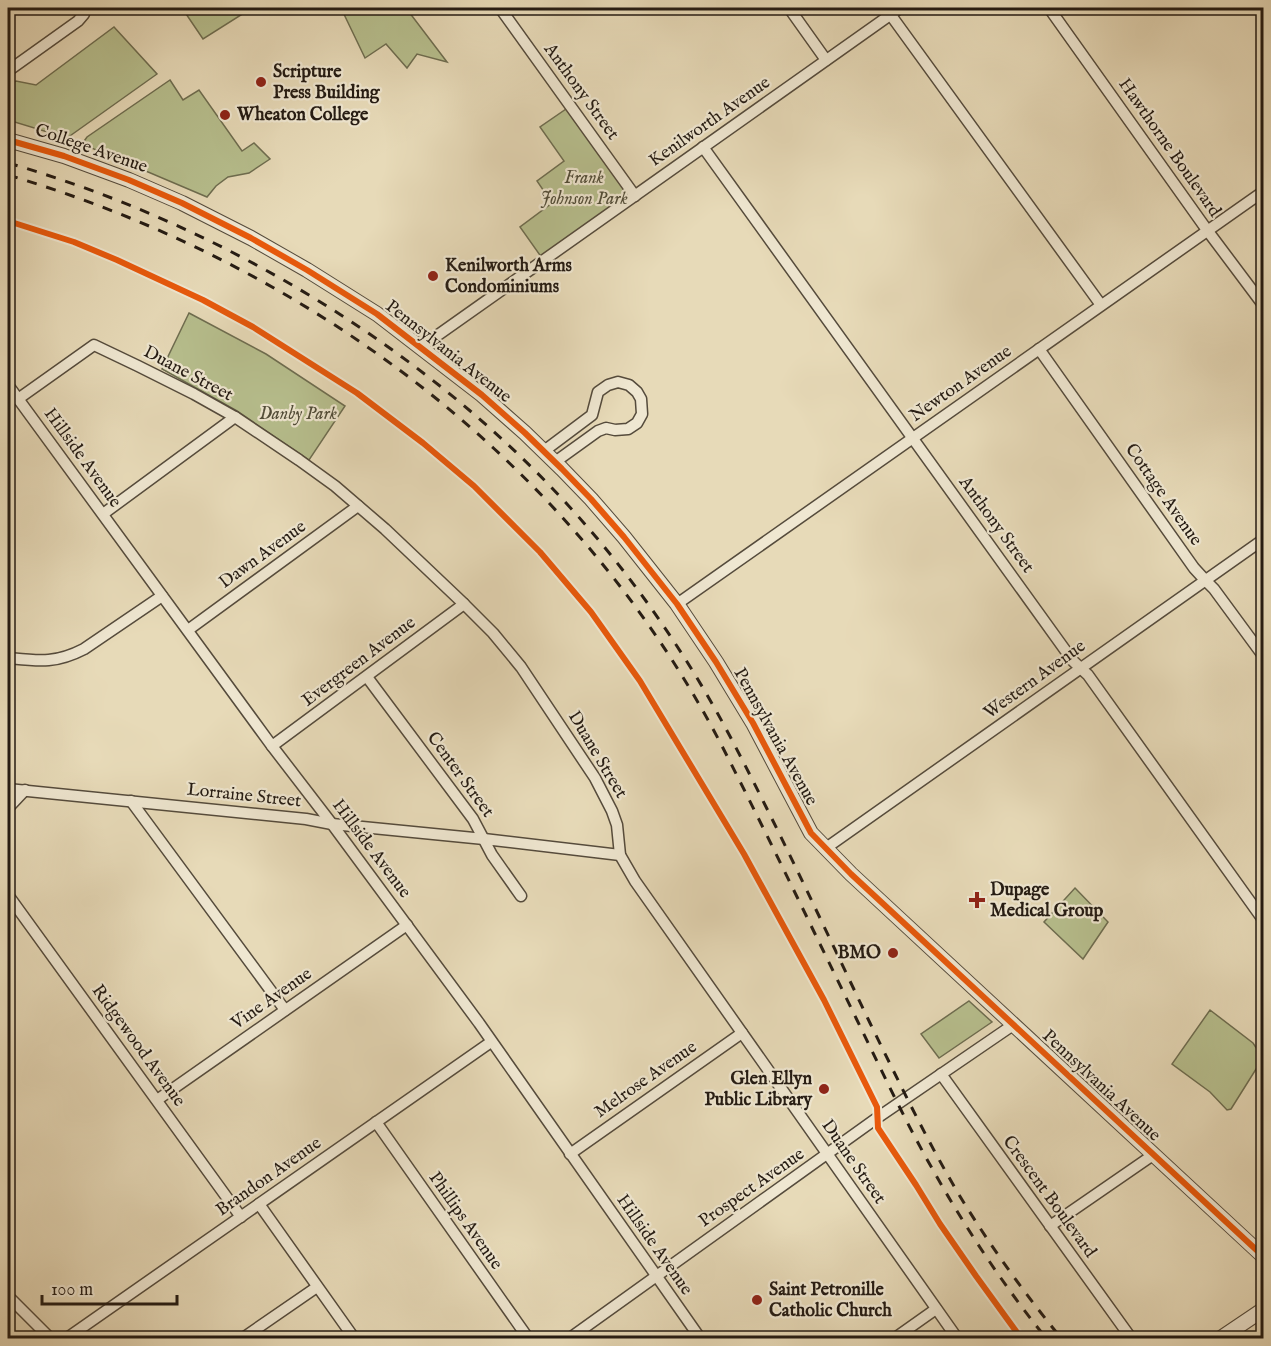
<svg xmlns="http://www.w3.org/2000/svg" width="1271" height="1346" font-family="'IM FELL English',serif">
  <rect width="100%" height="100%" fill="#e7dab8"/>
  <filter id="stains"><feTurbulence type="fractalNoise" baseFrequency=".00333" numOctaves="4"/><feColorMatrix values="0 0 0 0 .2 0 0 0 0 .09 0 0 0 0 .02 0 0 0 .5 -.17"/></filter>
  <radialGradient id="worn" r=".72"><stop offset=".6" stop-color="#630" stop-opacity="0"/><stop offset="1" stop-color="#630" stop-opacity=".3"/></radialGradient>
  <g fill="#b7bf8e" stroke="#6e6d50" stroke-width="1.5">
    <polygon points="182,8 252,8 203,39"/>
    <polygon points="341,8 406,8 447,62 417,54 407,68 386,44 365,58"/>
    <polygon points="114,27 157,74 67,138 8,120 8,87 16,81 36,85"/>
    <polygon points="170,80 183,100 199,90 242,151 254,143 270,159 249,173 228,177 216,186 207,197 82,144 87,137"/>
    <polygon points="569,107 631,195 542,258 520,227 552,203 537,181 564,161 540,127"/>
    <polygon points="189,313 266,354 345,406 309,460 237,411 162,369"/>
    <polygon points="1075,888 1108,922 1083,959 1044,922"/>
    <polygon points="969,1001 992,1022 939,1058 921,1034"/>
    <polygon points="1210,1010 1253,1043 1263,1058 1231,1109 1227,1110 1210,1092 1172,1064"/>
  </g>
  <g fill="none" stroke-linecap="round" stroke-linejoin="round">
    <g stroke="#554b3c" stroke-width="13">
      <g id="minor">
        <polyline points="500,8 635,196"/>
        <polyline points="789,8 826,60"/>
        <polyline points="1049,8 1207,230 1264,306"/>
        <polyline points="890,14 1101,305"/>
        <polyline points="8,71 78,21 84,14 84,8"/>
        <polyline points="703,147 1073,661 1088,675 1264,921"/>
        <polyline points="421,347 900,8"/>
        <polyline points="1039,349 1194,568 1205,580 1214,589 1264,657"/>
        <polyline points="8,385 272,746 332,824 479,1023 700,1338"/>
        <polyline points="18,399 94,345 138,366 194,394 235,417 299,460 335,486 385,529 464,604 493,633 521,667 595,778 612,811 617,825 620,855 635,881 957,1338"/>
        <polyline points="544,451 592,415 598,392 608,385 618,382 629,385 637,392 641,399 642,414 637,423 628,429 615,430 606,428 598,431 555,462"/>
        <polyline points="103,514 235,417"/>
        <polyline points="677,604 1264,191"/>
        <polyline points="188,630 358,506"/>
        <path d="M8,658C38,661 55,664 84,649L162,596"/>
        <polyline points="367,677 473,819 492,855 521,896"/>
        <polyline points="272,746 464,604"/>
        <polyline points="8,789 306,819 332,824 484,839 620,855"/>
        <polyline points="131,801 285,1010"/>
        <polyline points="8,808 25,790"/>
        <polyline points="826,848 1264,539"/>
        <polyline points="8,895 241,1217"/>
        <polyline points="941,1074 1131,1338"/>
        <polyline points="157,1100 407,925"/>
        <polyline points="376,1122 528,1338"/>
        <polyline points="570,1154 742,1033"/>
        <polyline points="259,1204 354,1338"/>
        <polyline points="1050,1226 1153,1155"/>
        <polyline points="8,1296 50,1338"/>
        <polyline points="67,1338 491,1042"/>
        <polyline points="243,1338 317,1287"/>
        <polyline points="570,1338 877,1118 1013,1025"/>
        <polyline points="895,1338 936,1309"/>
      </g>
    </g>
    <g stroke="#554b3c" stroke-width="16">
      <g id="tertiary">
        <polyline points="8,140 64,156 129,180 182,203 251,238 307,270 377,314 482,395 525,433 562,469 591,499 624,537 677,604 716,662 753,723 811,833 851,874 1264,1257"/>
        <polyline points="1221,1338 1264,1309"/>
      </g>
    </g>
    <use href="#minor" stroke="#efe7d1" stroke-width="10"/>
    <use href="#tertiary" stroke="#efe7d1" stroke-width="14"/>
    <g stroke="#241b13" stroke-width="3" stroke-dasharray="10 10" stroke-linecap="butt">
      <path d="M8,163C230,227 447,360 596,537C649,600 695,669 733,742C781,834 825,929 870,1023C899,1082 927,1141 961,1198C991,1247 1025,1294 1061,1338"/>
      <path d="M8,175C311,265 577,465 723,748C769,838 812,928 856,1018C881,1069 905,1121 933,1170C966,1229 1004,1286 1046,1338"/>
    </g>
    <g stroke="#efe7d1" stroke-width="10">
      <g id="cycleway">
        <polyline points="8,140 64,156 129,180 182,203 251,238 307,270 377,314 482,395 525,433 562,469 591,499 624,537 677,604 716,662 753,723 811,833 851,874 1264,1257"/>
        <polyline points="8,221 74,242 117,260 203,300 253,327 357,393 423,443 474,486 540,552 591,612 640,681 744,854 824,1000 877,1107 878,1128 916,1185 940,1224 976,1276 1021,1338"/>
      </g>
    </g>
    <use href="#cycleway" stroke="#e8590c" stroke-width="6"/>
  </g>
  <g fill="#8f2418" stroke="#efe7d1" stroke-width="2">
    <circle cx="261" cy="82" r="6"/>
    <circle cx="225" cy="115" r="6"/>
    <circle cx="433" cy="276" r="6"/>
    <path d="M974 891h6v6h6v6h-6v6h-6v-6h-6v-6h6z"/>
    <circle cx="893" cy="953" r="6"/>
    <circle cx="824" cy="1089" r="6"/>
    <circle cx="757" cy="1300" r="6"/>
  </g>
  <g text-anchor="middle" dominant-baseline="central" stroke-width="4.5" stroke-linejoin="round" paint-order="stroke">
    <g font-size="18" font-weight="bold" fill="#241b13" stroke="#efe7d1" text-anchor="start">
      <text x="273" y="72">Scripture<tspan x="273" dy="21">Press Building</tspan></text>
      <text x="237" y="115">Wheaton College</text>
      <text x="445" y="266">Kenilworth Arms<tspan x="445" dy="21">Condominiums</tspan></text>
      <text x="990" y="890">Dupage<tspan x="990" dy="21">Medical Group</tspan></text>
      <text x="881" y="953" text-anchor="end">BMO</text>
      <text x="812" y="1079" text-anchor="end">Glen Ellyn<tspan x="812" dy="21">Public Library</tspan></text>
      <text x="769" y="1290">Saint Petronille<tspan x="769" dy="21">Catholic Church</tspan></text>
    </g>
    <g font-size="18" fill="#241b13" stroke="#efe7d1">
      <text transform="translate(581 92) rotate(54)">Anthony Street</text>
      <text transform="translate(710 122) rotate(-35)">Kenilworth Avenue</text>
      <text transform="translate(1169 148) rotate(55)">Hawthorne Boulevard</text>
      <text transform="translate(91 149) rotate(19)">College Avenue</text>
      <text transform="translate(448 352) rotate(38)">Pennsylvania Avenue</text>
      <text transform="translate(188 374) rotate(28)">Duane Street</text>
      <text transform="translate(961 384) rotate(-35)">Newton Avenue</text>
      <text transform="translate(82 458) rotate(54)">Hillside Avenue</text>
      <text transform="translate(1163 495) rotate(55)">Cottage Avenue</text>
      <text transform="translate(996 525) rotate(54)">Anthony Street</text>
      <text transform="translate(263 555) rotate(-36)">Dawn Avenue</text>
      <text transform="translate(359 662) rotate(-37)">Evergreen Avenue</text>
      <text transform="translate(1035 680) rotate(-36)">Western Avenue</text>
      <text transform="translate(775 737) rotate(61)">Pennsylvania Avenue</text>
      <text transform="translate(597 755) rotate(59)">Duane Street</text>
      <text transform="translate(460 775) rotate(54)">Center Street</text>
      <text transform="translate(244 796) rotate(6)">Lorraine Street</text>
      <text transform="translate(371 849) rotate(53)">Hillside Avenue</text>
      <text transform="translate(272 999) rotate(-35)">Vine Avenue</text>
      <text transform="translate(138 1046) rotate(54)">Ridgewood Avenue</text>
      <text transform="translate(646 1080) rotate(-35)">Melrose Avenue</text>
      <text transform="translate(1101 1086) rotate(43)">Pennsylvania Avenue</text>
      <text transform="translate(853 1162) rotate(55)">Duane Street</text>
      <text transform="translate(269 1177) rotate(-35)">Brandon Avenue</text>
      <text transform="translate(752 1188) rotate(-35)">Prospect Avenue</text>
      <text transform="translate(1049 1197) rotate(54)">Crescent Boulevard</text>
      <text transform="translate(465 1221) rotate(55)">Phillips Avenue</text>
      <text transform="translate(654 1245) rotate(55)">Hillside Avenue</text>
    </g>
    <g font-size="18" font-style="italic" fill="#504c38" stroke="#efe7d1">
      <text x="584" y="178">Frank<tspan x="584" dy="21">Johnson Park</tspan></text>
      <text x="298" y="414">Danby Park</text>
    </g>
  </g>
  <rect width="1271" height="1346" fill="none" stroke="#e7dab8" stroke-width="30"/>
  <rect x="9" y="9" width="1253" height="1328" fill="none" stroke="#241b13" stroke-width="3"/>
  <rect x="15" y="15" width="1241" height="1316" fill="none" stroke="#241b13" stroke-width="1.5"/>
  <path d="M42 1295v9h135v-9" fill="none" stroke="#241b13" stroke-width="3"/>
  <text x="51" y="1295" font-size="18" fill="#241b13" stroke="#efe7d1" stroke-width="4.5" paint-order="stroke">100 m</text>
  <rect width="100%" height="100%" filter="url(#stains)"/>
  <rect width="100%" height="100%" fill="url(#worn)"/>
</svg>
